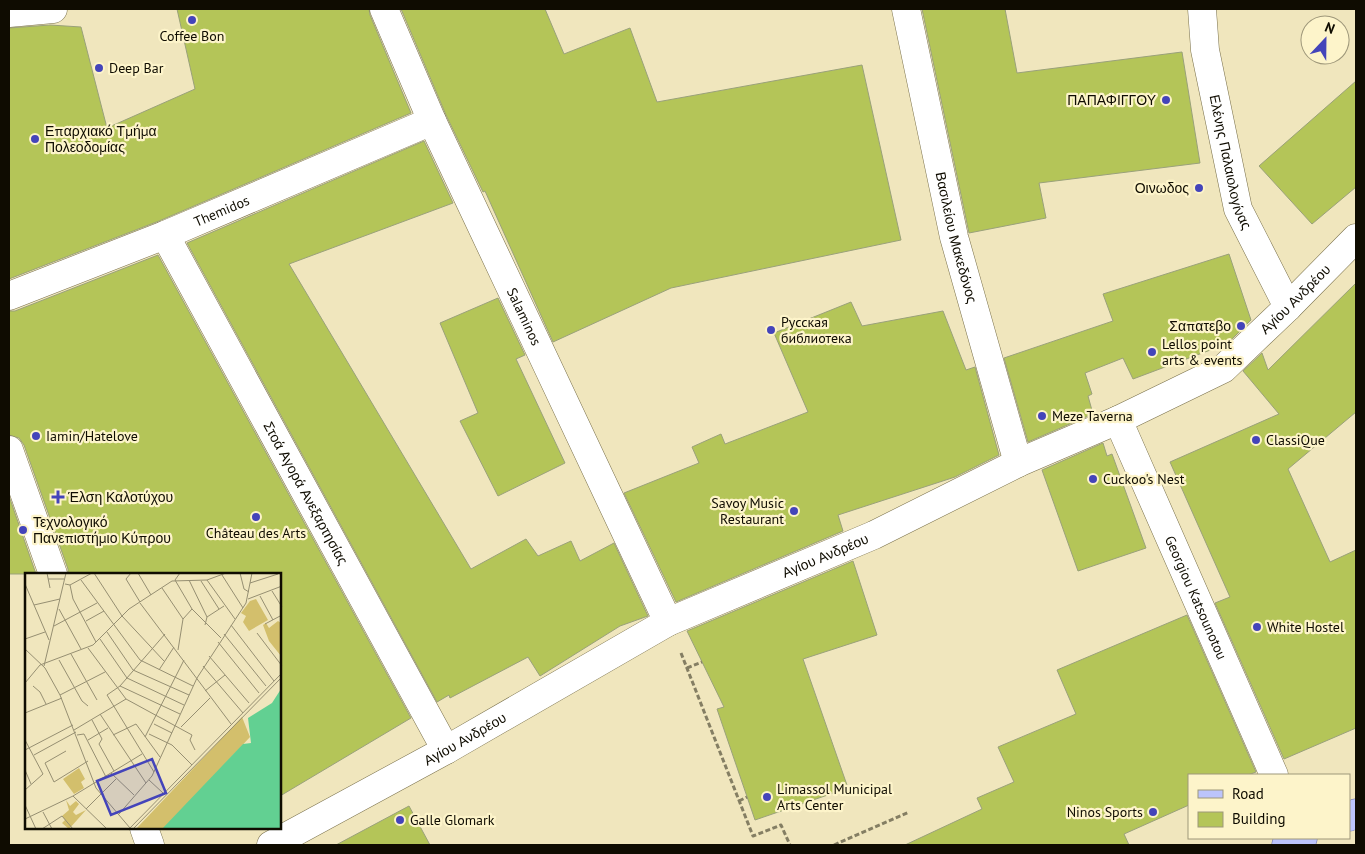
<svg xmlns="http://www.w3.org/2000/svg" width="1365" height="854" font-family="'PT Sans',sans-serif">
  <rect width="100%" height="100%" fill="#f0e6bd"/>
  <g fill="#b4c558" stroke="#9aa17a">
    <polygon points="177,9 369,9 370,15 411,113 159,221 9,279 9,28 50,25 81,27 107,128 195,89"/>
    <polygon points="401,9 545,9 564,54 630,28 657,102 862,65 901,240 671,288 553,342 485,191 483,192 446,115"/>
    <polygon points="922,9 1005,9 1017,73 1182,52 1200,163 1039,183 1046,218 969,233"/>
    <polygon points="1356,81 1356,187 1312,224 1259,166"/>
    <polygon points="424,141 453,203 289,264 471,569 526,539 538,556 571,541 580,561 614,543 648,616 620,626 540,676 528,657 450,698 449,695 437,702 187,243"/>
    <polygon points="1229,254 1251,320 1223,348 1221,346 1133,379 1123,358 1085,373 1092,394 1088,396 1093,414 1028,442 1004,358 1113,321 1103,294"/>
    <polygon points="158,255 411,718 280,796 280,574 68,574 68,569 24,445 19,438 9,435 9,311 15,311"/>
    <polygon points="1356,283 1356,412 1288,469 1330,562 1356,550 1356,728 1284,759 1215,603 1230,597 1170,462 1279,414 1243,371 1262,353 1268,370"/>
    <polygon points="498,298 525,355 516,359 565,463 498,496 460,421 478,413 440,323"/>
    <polygon points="851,302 862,326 943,311 966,370 975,367 999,455 955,477 838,515 843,531 676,602 624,493 699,463 692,447 721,434 725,444 808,412 774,333"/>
    <polygon points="1103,443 1107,456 1112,454 1146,548 1078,571 1042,470"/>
    <polygon points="9,496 36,574 9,574"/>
    <polygon points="853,561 877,635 803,659 848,788 755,820 717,709 724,707 687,631"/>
    <polygon points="1187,615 1256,772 1248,775 1189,775 1189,805 1124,834 1129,845 905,845 982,809 977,798 1014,782 998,747 1076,714 1057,670"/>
    <polygon points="409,806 430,845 336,845"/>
  </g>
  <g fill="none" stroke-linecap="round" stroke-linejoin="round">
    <g stroke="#79704b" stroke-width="29">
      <g id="street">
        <path id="s1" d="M384,9L432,121L668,622"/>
        <path id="s2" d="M906,9L954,237L1018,463"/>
        <path id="s3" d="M1202,9L1205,50L1238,209L1288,307"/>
        <polyline points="9,13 53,9"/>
        <path id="s4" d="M165,235L446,750"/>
        <path id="s5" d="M9,296L165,235L432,121"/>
        <path id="s6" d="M1118,420L1274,775"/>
      </g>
    </g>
    <g stroke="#79704b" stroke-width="29">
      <g id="secondary">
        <polyline points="9,450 53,574"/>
        <polyline points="144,828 150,845"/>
        <path id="s7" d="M271,845L446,750L668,622L874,535L1018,463L1118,420L1223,369L1288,307L1356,238"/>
      </g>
    </g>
    <g stroke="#636aa2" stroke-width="29">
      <g id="primary">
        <polyline points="1349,817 1356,813"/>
        <polyline points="1286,845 1303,838"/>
      </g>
    </g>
    <g stroke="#847e63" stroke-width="3" stroke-dasharray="5 2.5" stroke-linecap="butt">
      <polyline points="681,653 753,836 781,825 790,845"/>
      <polyline points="687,668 702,662"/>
      <polyline points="739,801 747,797"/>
      <polyline points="834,845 909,812"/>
    </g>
    <use href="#street" stroke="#fff" stroke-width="28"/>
    <use href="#secondary" stroke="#fff" stroke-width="28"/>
    <use href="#primary" stroke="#bcc4fb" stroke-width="28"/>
  </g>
  <g fill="#4444ba" stroke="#fdf4ca" stroke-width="2">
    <circle cx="192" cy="20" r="5"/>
    <circle cx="99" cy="68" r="5"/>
    <circle cx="1166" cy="100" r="5"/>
    <circle cx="35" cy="139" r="5"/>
    <circle cx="1199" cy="188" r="5"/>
    <circle cx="1241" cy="326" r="5"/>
    <circle cx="771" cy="330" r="5"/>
    <circle cx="1152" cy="352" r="5"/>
    <circle cx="1042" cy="416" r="5"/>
    <circle cx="36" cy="436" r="5"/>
    <circle cx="1256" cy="440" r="5"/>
    <circle cx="1093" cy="479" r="5"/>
    <path d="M55.5 489.5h5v5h5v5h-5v5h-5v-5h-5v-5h5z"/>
    <circle cx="794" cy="511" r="5"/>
    <circle cx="256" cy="517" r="5"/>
    <circle cx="23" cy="530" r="5"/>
    <circle cx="1257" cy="627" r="5"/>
    <circle cx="767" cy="797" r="5"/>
    <circle cx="1153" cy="812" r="5"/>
    <circle cx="400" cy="820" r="5"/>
  </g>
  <g text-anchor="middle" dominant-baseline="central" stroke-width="4.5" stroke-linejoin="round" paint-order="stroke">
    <g font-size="14" fill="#0f0c01" stroke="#fdf4ca" text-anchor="start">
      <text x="192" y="36" text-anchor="middle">Coffee Bon</text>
      <text x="109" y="68">Deep Bar</text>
      <text x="1156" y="100" text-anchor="end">ΠΑΠΑΦΙΓΓΟΥ</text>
      <text x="45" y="131">Επαρχιακό Τμήμα<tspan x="45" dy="16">Πολεοδομίας</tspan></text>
      <text x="1189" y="188" text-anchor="end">Οινωδος</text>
      <text x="781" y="322">Русская<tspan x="781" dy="16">библиотека</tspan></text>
      <text x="1231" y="326" text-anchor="end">Σαπατεβο</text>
      <text x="1162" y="344">Lellos point<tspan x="1162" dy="16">arts &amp; events</tspan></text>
      <text x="1052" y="416">Meze Taverna</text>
      <text x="46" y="436">Iamin/Hatelove</text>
      <text x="1266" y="440">ClassiQue</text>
      <text x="1103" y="479">Cuckoo's Nest</text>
      <text x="68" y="497">Έλση Καλοτύχου</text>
      <text x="784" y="503" text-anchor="end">Savoy Music<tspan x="784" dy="16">Restaurant</tspan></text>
      <text x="33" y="522">Τεχνολογικό<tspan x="33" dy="16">Πανεπιστήμιο Κύπρου</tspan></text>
      <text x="256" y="533" text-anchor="middle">Château des Arts</text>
      <text x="1267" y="627">White Hostel</text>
      <text x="777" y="789">Limassol Municipal<tspan x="777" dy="16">Arts Center</tspan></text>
      <text x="1143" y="812" text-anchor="end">Ninos Sports</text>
      <text x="410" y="820">Galle Glomark</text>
    </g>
    <g font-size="14" fill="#0f0c01" stroke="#fdf4ca">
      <text stroke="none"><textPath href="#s3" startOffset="156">Ελένης Παλαιολογίνας</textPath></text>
      <text stroke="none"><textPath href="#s5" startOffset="229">Themidos</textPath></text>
      <text stroke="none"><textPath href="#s2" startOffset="234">Βασιλείου Μακεδόνος</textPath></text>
      <text stroke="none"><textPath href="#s7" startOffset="1166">Αγίου Ανδρέου</textPath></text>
      <text stroke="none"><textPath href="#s1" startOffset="338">Salaminos</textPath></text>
      <text stroke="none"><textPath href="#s4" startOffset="294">Στοά Αγορά Ανεξαρτησίας</textPath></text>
      <text stroke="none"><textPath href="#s7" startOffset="626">Αγίου Ανδρέου</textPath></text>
      <text stroke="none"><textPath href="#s6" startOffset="194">Georgiou Katsounotou</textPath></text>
      <text stroke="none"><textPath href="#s7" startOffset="221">Αγίου Ανδρέου</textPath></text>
    </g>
  </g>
  <g transform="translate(25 573)">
    <rect width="256" height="256" fill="#f0e6bd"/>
    <path d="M231,26L243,47L224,58L218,49L221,43L216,40L225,28ZM253,48L256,50V83L244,68L238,52L241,50L244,55ZM217,144L225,164L181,211L138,256H111ZM54,195L60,206L56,209L59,215L49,221L38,206ZM41,227L45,233L51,228L54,231L48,239L51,242L61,237L44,256L37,250L40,247L37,243L44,237Z" fill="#d3bf6c"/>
    <path d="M256,116V256H137L218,171L226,170L223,145L247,130Z" fill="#62d092"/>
    <path fill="none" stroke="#968f72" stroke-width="1" d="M22,0L25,15M69,0L97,43L139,88M106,0L101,6L115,29M113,0L126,22M155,0L150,7L167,36L196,65M215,0L219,16L224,19M197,2L218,35M23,6H39M56,7L115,87L168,113M164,7L182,44M182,7L210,46M176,8L194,36M225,10L253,1M0,11L24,67M40,11L45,12L67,0M45,12L48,26L71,69M137,15L158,46M247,18L257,34M235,23L248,47M223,26L257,13M115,30L206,151M9,32L35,26M34,36L56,76M61,48L79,38M240,51L257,42M180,52L182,44L199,33M206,52L249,108M29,53L72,30M82,59L108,97L164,122M232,60L257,93M199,61L241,113M0,66L20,59M75,66L102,105L159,132M193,69L234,120M63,75L101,126L167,162L165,167L170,177M0,76L20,95L35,122L71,215L105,255M153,77L158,46L167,36M46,81L72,127M184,83L224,130M34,87L57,128L63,133M19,93L41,0M178,93L218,140M134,97L149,74M0,110L15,92L68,72L104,36L147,8L182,7L201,0M8,113L15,119L21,131M95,113L155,141M180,118L200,102M35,122L80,99M0,140L37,125M75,141L121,210M67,147L77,166L74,171L89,198M129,151L147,160M156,154L185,125M49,157L101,126M124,161L147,172L167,192M52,162L59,161L81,204M88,162L111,151L135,184M120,164L159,87M0,167L18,201M63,167L83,155M0,177L48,152M41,178L20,190L29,209L63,188M9,182L51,159M0,197L6,211M129,199L82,122L95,113L140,61M86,200L109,222M124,207L138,220M0,217L18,201M48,223L82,256M0,232L11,256M61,236L91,206M18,239L27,256M94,241L127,203L172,105L221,30L227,0M0,246L48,223L117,181M17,256L37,243L48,256M104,256L257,100M108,256L257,104"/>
    <path fill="#4444ba" fill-opacity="0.15" stroke="#4444ba" stroke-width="2.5" d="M127,186L141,220L86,242L72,208Z"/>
    <rect width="256" height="256" fill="none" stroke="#0f0c01" stroke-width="2.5"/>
  </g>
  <rect width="1365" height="854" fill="none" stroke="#0f0c01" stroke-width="20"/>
  <rect x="1188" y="774" width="162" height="65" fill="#fdf4ca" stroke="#9e977a"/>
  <rect x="1198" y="790" width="25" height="8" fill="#bcc4fb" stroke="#9e977a"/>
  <text x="1232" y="799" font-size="15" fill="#0f0c01">Road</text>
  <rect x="1198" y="812" width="25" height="15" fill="#b4c558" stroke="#9e977a"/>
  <text x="1232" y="824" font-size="15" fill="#0f0c01">Building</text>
  <g transform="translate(1325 40) rotate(22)"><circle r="24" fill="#fdf4ca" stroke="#9e977a"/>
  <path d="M0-4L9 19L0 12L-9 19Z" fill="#4444ba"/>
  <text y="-8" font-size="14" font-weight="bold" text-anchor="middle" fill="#0f0c01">N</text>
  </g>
</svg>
